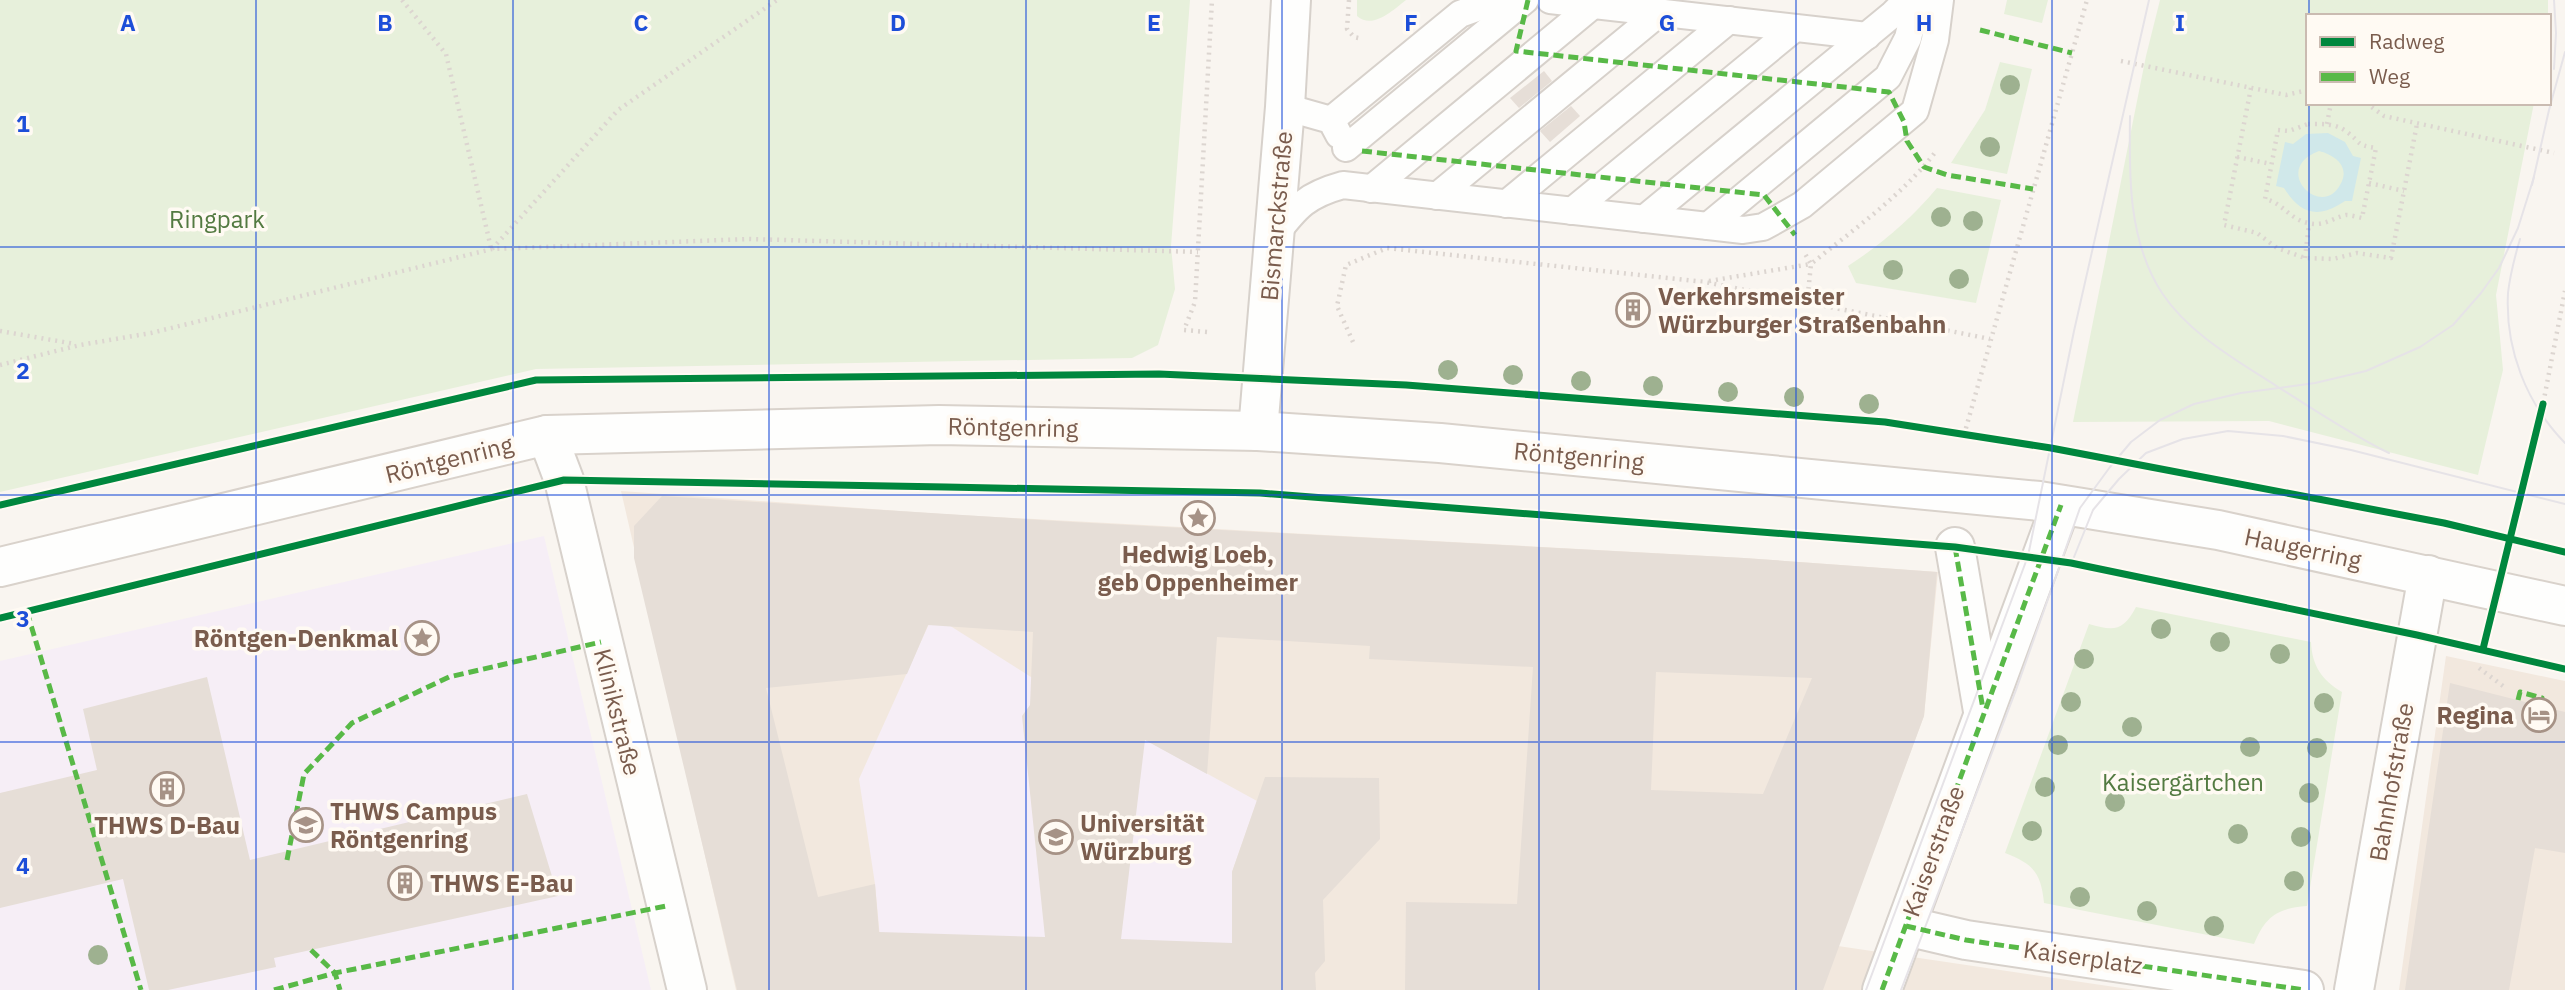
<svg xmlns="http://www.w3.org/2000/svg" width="2565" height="990" font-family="'IBM Plex Sans',sans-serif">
  <rect width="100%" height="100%" fill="#f9f5f0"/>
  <g fill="#f2e8de">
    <polygon points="621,491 942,514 1744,558 1938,572 1924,716 1838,946 2135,990 736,990"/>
    <polygon points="2446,656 2565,681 2565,990 2399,990"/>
  </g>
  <g fill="#f6eef6">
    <polygon points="544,536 651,990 0,990 0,661"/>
    <polygon points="933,615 1031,677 1257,801 1232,872 1232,943 881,949 875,884 859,779"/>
  </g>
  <g fill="#e7f0db">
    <polygon points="0,0 1190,0 1171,246 1175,289 1158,345 1132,358 536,369 0,492"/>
    <path d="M1357,0H1406C1393,10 1373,30 1357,16Z"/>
    <polygon points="2007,0 2048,0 2042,23 2004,14"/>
    <polygon points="2160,0 2548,0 2548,16 2308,16 2308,103 2534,103 2496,295 2503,370 2478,475 2269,421 2073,422 2146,56"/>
    <polygon points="2000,62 2032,69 2007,174 1951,163 1985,110"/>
    <path d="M1937,188L2001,200L1976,303L1856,283L1848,266C1882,244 1911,219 1937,188Z"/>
    <path d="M2136,607L2311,642C2312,666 2322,680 2342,692L2307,906C2277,908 2265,917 2254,944L2044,903C2041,872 2033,864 2005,853L2089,624C2113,631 2123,632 2136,607Z"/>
  </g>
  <path fill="#d0e8ea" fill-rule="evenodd" d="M2328,133L2345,142L2353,156L2361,158L2352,201H2345C2318,219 2301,215 2284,188L2276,186L2285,142L2293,144L2306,134ZM2319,151C2335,155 2351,167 2340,185C2321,220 2270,169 2319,151Z"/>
  <g fill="#e6ded7" fill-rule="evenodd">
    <polygon points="1544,71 1552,81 1519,108 1510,98"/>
    <polygon points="1571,106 1580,116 1550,142 1540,131"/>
    <path d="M662,496L1073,522L1744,558L1937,572L1924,716L1823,990H1405L1406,902L1517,904L1533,667L1369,659L1370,646L1217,637L1207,774L1145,740L1121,939L1232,943V872L1265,777L1379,778L1380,839L1323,900L1325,961L1315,973L1316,990H737L634,558V526ZM928,625L1033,632L1030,705L1022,716L1045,937L879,932L875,884L818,897L766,688L907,674ZM1656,672L1812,678L1763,794L1651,790Z"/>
    <polygon points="207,677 250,860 527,794 558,896 274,958 276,967 168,990 149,990 123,879 0,908 0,793 97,770 83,709"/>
    <polygon points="2450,683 2565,712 2565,853 2535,848 2509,990 2405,990"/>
  </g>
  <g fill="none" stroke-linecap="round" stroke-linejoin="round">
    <g stroke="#d7d1cb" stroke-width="30">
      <g id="service">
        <polyline points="1550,0 1867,36"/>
        <polyline points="1285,107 1331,120 1339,135"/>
        <polyline points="1331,120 1460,14 1490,3 1511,0"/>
        <polyline points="1346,148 1525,0"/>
        <polyline points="1371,189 1593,5"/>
        <polyline points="1437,196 1659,13"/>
        <polyline points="1506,204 1729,20"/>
        <polyline points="1572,211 1795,28"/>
        <polyline points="1644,219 1893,14 1907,0"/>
        <polyline points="1708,226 1888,77 1908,38 1917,0"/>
        <path d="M1275,235C1297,206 1307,195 1343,185L1708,226L1743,230L1763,227L1781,217L1802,205L1915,111L1935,40L1940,0"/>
      </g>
    </g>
    <g stroke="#d7d1cb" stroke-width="42">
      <g id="pedestrian">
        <polyline points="1955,547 1983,711"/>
        <polyline points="1906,926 1966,940 2304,990"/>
        <polyline points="1882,990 2061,505"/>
      </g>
    </g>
    <g stroke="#d7d1cb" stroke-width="42">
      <g id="minor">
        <polyline points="1258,431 1285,107 1291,0"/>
        <polyline points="547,435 564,480 687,990"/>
      </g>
    </g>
    <g stroke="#d7d1cb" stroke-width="42">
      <polyline id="tertiary" points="2354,990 2428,575"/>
    </g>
    <g stroke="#d9d2cb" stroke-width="42">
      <polyline id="secondary" points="0,567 547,435 939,425 1258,431 1440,443 2039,501 2218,530 2565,606"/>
    </g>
    <g stroke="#dcd5d0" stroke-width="4.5" stroke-dasharray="2 5" stroke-linecap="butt">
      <polyline points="402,0 446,54 491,248"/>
      <polyline points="1349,0 1347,29 1354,37 1363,39"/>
      <polyline points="2121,61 2286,95 2308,90"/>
      <polyline points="2251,88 2224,225 2257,233 2277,248 2305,258 2333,259 2357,253 2391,258 2417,124"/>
      <polyline points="2366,103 2384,116 2554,153"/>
      <path d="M2308,124C2321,124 2336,123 2347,132C2362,143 2355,145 2376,148L2362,218C2357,217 2351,215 2346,215C2332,218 2324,227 2308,223C2289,219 2283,203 2265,199L2278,130L2289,131Z"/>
      <polyline points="2327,124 2331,103"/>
      <polyline points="2237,157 2271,164"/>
      <polyline points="2369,183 2404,191"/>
      <polyline points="492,249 618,110 777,0"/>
      <polyline points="2305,258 2309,224"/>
      <polyline points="1709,281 1811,264 1804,252"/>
      <path d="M1807,303L1811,264C1854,229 1903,195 1937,150"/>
      <polyline points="0,331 75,344"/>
      <polyline points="1207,332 1184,330 1195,302 1212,0"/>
      <polyline points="1353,342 1337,306 1346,265 1387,248 1705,282 1990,339"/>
      <polyline points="0,365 80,345 151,333 492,249 749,239 1198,252"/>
      <polyline points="1964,435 2087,0"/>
      <polyline points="2515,518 2543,404 2565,291"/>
      <polyline points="2479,668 2507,689"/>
    </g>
    <use href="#service" stroke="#fefefd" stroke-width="26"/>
    <use href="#pedestrian" stroke="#fefefd" stroke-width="38"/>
    <use href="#minor" stroke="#fefefd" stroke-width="38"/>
    <use href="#tertiary" stroke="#fefefd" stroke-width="38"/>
    <use href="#secondary" stroke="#fefefd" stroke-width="38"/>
    <g stroke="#e6e3e7" stroke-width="2">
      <polyline points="2554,0 2556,33 2554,69"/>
      <path d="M2130,116C2129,175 2128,241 2162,293C2189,334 2238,361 2278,387C2315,410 2350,434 2389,453"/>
      <polyline points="2532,185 2549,110 2565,52"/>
      <path d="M2520,239C2515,256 2510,275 2508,293C2505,349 2526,403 2565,443"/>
      <polyline points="2072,562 2093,510 2119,479 2146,453 2183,439 2228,431 2283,436 2351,450 2565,504"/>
      <polyline points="1866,990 2028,556 2074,331 2149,0"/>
      <polyline points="1901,990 2016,690 2080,508 2110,467 2131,442 2160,420 2194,404 2241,393 2315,383 2366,371 2420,347 2453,325 2481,293 2499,268 2518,228 2534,177"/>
    </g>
    <g stroke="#58b947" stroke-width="5" stroke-dasharray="10 5" stroke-linecap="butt">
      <polyline points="1528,0 1516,51 1889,92 1904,122 1907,141 1924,167 1947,175 2033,189"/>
      <polyline points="1980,30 2072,53"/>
      <polyline points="1362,151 1764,195 1795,235"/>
      <polyline points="1955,547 1983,709"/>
      <polyline points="27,612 141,990"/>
      <polyline points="2518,700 2520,692 2542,698 2540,705"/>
      <polyline points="287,860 304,774 352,723 449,677 601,642"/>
      <polyline points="1906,926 1966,940 2304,990"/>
      <polyline points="311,950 335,973 666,906"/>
      <polyline points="274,990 335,973 340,990"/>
      <polyline points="1882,990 2061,505"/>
    </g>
    <g stroke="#fffaf3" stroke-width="11">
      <g id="cycleway">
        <polyline points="0,505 536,380 1159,374 1406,385 1885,422 2051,448 2135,464 2444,523 2565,552"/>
        <polyline points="0,618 564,480 946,487 1260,493 1955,547 2071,563 2417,635 2565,669"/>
        <polyline points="2483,649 2543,404"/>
      </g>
    </g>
    <use href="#cycleway" stroke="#00873e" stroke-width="7"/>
  </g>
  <g fill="#9eb190">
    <circle cx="2010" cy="85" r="10"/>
    <circle cx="1990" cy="147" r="10"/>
    <circle cx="1941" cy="217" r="10"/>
    <circle cx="1973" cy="221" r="10"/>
    <circle cx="1893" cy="270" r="10"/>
    <circle cx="1959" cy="279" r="10"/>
    <circle cx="1448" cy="370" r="10"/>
    <circle cx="1513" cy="375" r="10"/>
    <circle cx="1581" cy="381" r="10"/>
    <circle cx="1653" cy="386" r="10"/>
    <circle cx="1728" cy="392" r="10"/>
    <circle cx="1794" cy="397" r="10"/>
    <circle cx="1869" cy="404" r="10"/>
    <circle cx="2161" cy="629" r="10"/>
    <circle cx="2220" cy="642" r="10"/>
    <circle cx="2280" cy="654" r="10"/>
    <circle cx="2084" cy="659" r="10"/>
    <circle cx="2071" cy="702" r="10"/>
    <circle cx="2324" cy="703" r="10"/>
    <circle cx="2132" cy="727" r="10"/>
    <circle cx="2058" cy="745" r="10"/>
    <circle cx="2250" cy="747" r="10"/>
    <circle cx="2317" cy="748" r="10"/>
    <circle cx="2045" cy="787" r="10"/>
    <circle cx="2309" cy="793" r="10"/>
    <circle cx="2115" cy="802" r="10"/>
    <circle cx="2032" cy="831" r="10"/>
    <circle cx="2238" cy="834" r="10"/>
    <circle cx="2301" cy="837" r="10"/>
    <circle cx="2294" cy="881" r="10"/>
    <circle cx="2080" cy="897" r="10"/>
    <circle cx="2147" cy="911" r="10"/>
    <circle cx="2214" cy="926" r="10"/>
    <circle cx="98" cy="955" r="10"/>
  </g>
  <path fill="none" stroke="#1d4ed8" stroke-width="2" stroke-opacity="0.55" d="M256,0V990M513,0V990M769,0V990M1026,0V990M1282,0V990M1539,0V990M1796,0V990M2052,0V990M2309,0V16M2309,103V990M0,247H2565M0,495H2565M0,742H2565"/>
  <defs>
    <g id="building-ring" transform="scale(1.75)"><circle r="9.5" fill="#fffaf3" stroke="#a69286" stroke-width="1.5"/><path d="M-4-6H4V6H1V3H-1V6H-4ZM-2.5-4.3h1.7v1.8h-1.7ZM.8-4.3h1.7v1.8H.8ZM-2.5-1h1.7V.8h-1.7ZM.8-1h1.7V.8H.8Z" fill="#a69286"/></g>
    <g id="sight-ring" transform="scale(1.75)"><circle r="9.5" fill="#fffaf3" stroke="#a69286" stroke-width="1.5"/><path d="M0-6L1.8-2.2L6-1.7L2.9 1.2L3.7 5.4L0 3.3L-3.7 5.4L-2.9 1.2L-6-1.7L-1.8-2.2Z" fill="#a69286"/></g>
    <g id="hotel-ring" transform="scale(1.75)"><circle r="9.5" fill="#fffaf3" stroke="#a69286" stroke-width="1.5"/><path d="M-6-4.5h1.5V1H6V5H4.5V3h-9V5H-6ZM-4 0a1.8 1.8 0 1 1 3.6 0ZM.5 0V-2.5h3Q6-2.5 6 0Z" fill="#a69286"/></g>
    <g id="university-ring" transform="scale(1.75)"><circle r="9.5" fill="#fffaf3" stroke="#a69286" stroke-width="1.5"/><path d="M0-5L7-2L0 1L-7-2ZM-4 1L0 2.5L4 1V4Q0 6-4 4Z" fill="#a69286"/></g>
  </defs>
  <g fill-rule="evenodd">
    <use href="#building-ring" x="1633" y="310"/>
    <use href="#sight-ring" x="1198" y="518"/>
    <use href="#sight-ring" x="422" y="638"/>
    <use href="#hotel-ring" x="2539" y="715"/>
    <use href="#building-ring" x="167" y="789"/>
    <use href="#university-ring" x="306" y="825"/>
    <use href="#university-ring" x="1056" y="837"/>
    <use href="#building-ring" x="405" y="883"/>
  </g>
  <g text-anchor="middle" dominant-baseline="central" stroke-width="7" stroke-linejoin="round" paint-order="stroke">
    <g font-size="24" fill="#7a5c4d" stroke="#fffaf3">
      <text transform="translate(1276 216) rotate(-85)">Bismarckstraße</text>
      <text transform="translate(1013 427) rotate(1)">Röntgenring</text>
      <text transform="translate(1579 456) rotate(5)">Röntgenring</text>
      <text transform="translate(449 459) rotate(-14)">Röntgenring</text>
      <text transform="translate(2303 548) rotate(12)">Haugerring</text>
      <text transform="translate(618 712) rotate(76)">Klinikstraße</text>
      <text transform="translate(2391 782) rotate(-80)">Bahnhofstraße</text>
      <text transform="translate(1933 851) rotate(-70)">Kaiserstraße</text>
      <text transform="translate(2083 957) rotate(8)">Kaiserplatz</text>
    </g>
    <g font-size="24" fill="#537a41" stroke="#fffaf3">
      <text x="217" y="219">Ringpark</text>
      <text x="2183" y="782">Kaisergärtchen</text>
    </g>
    <g font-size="24" font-weight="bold" fill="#7a5c4d" stroke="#fffaf3" text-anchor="start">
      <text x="1658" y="296">Verkehrsmeister<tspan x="1658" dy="28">Würzburger Straßenbahn</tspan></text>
      <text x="1198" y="554" text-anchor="middle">Hedwig Loeb,<tspan x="1198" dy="28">geb Oppenheimer</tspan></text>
      <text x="398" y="638" text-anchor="end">Röntgen-Denkmal</text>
      <text x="2514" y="715" text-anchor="end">Regina</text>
      <text x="330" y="811">THWS Campus<tspan x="330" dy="28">Röntgenring</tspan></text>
      <text x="1080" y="823">Universität<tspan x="1080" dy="28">Würzburg</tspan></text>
      <text x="167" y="825" text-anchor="middle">THWS D-Bau</text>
      <text x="430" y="883">THWS E-Bau</text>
    </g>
  </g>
  <g font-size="23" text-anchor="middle" font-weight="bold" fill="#1d4ed8" stroke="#fffaf3" stroke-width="7" stroke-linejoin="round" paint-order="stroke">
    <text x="128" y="31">A</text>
    <text x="385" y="31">B</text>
    <text x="641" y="31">C</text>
    <text x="898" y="31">D</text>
    <text x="1154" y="31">E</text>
    <text x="1411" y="31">F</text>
    <text x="1667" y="31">G</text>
    <text x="1924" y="31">H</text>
    <text x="2180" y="31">I</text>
    <text x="23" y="132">1</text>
    <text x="23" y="379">2</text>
    <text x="23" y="627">3</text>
    <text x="23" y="874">4</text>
  </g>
  <rect x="2306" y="14" width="245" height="91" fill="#fffaf3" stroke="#cabbb1" stroke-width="2"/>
  <rect x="2320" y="37" width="35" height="10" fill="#00873e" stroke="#cabbb1" stroke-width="2"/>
  <text x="2369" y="49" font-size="21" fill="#7a5c4d">Radweg</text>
  <rect x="2320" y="72" width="35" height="10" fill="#58b947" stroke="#cabbb1" stroke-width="2"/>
  <text x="2369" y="84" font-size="21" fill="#7a5c4d">Weg</text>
</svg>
